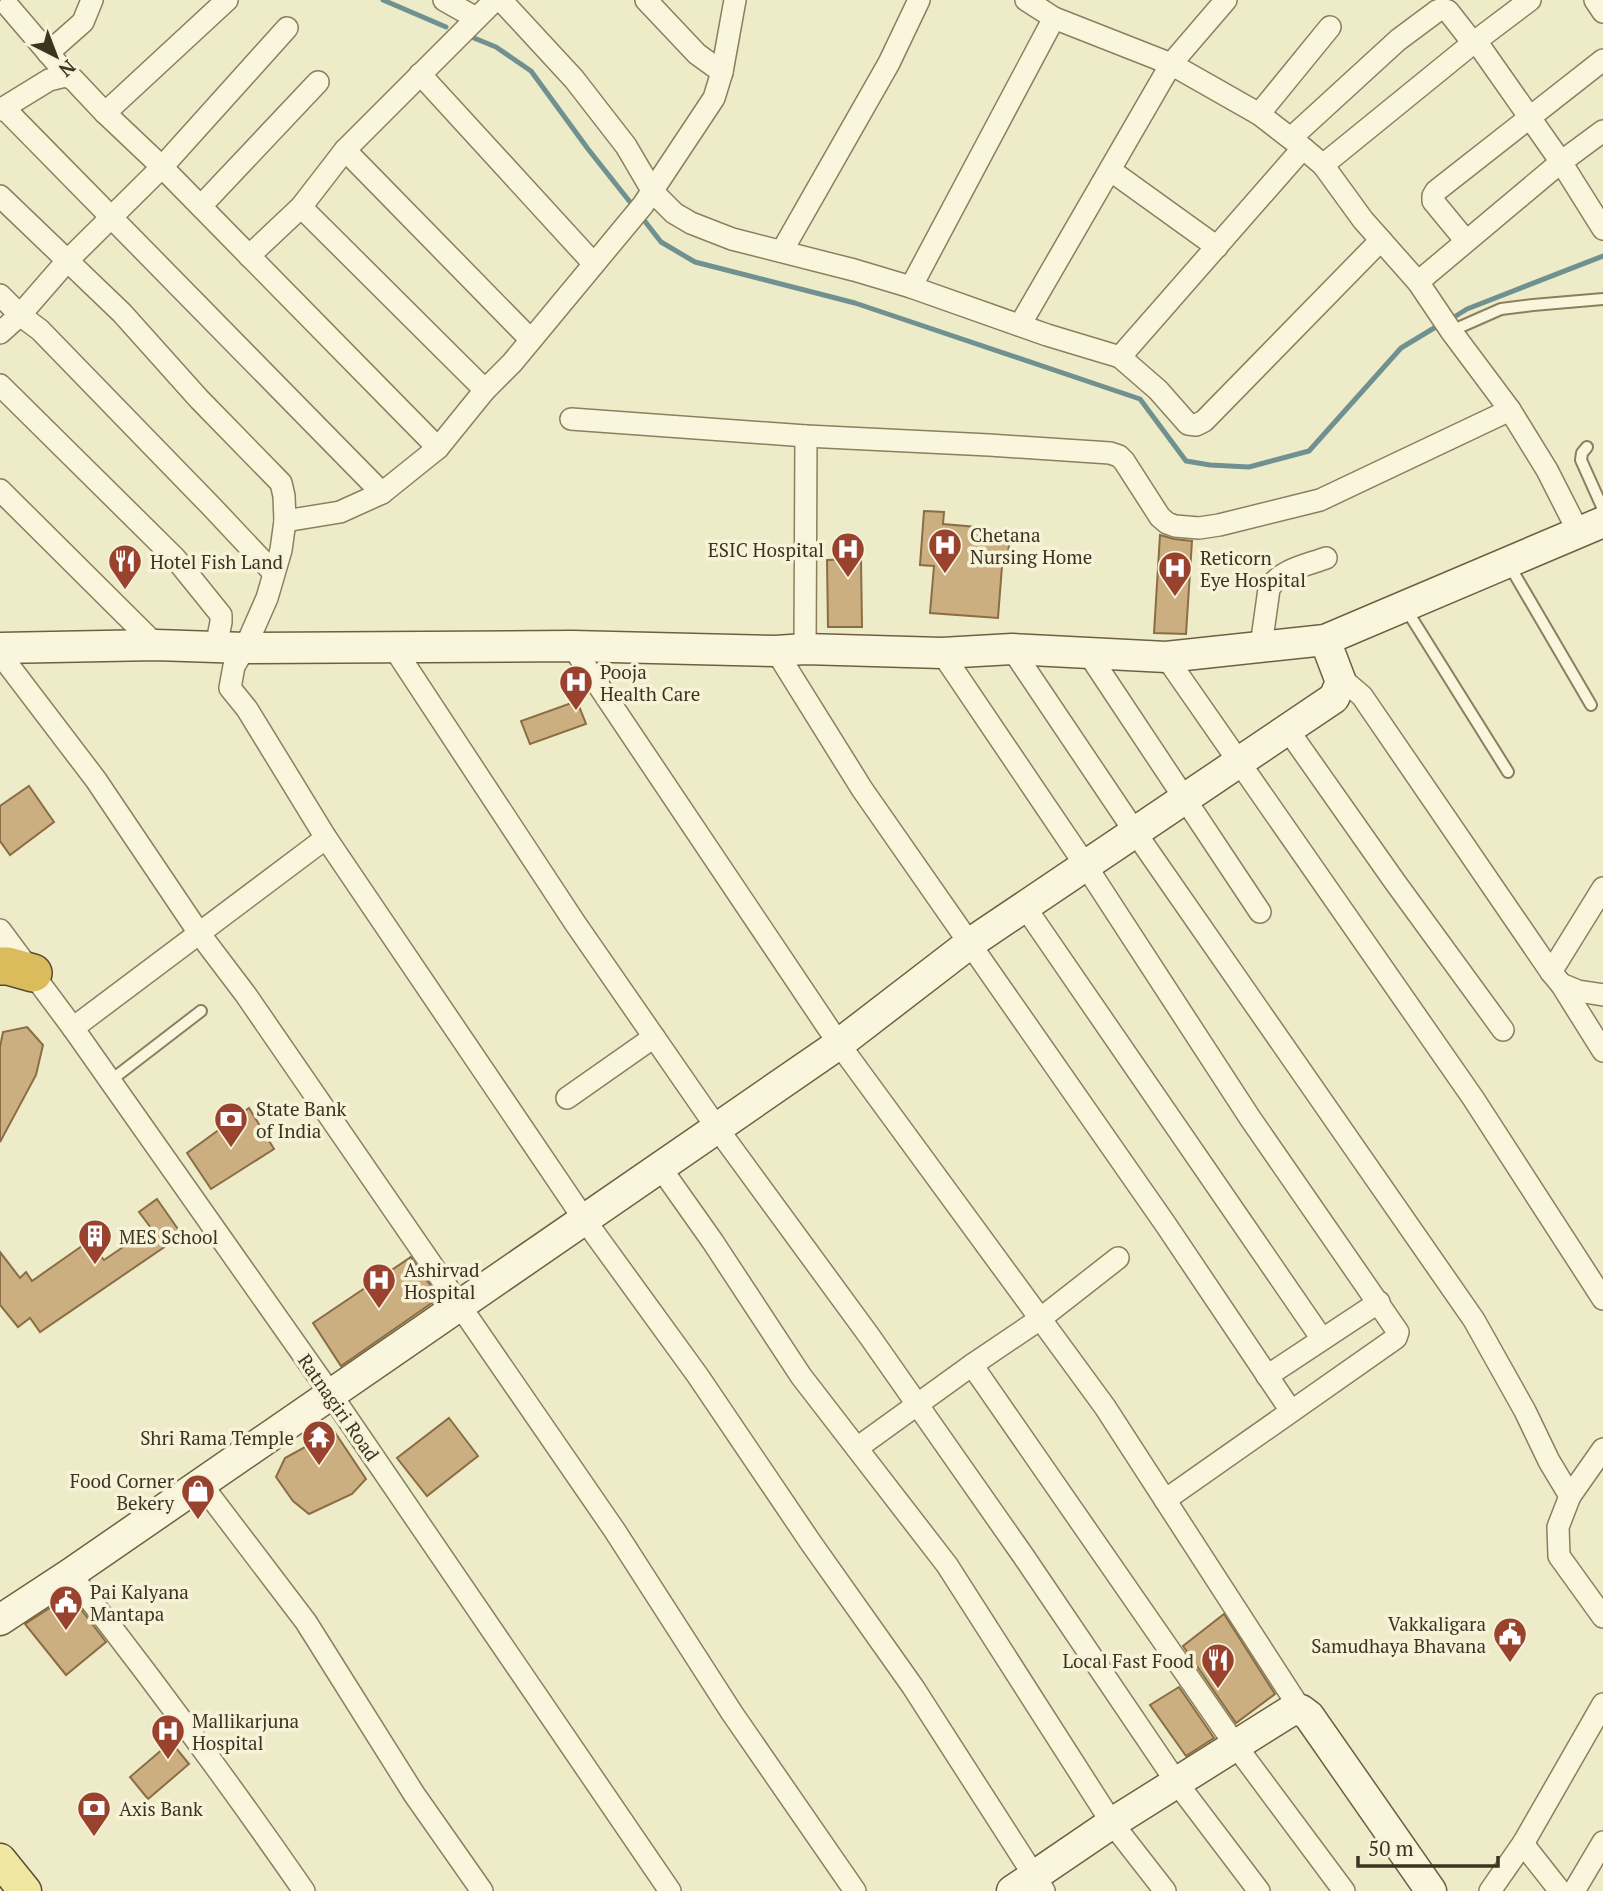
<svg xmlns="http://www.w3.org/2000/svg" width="1603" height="1891" font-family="'PT Serif',serif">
  <rect width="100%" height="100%" fill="#eeebc9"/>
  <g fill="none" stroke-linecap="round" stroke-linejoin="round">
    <g stroke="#709190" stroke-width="5">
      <polyline points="383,0 446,27"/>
      <polyline points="474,38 496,47 531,71 588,149 634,207"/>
      <polyline points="640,215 661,242 695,262 855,303 1140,399 1186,461 1210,465 1249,467 1309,451 1401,348 1439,325"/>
      <polyline points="1451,319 1467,309 1603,256"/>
    </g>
  </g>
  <g fill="#ccaf80" stroke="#8a6d44" stroke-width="2">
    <polygon points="924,511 944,512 943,524 977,527 977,530 1010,532 1007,566 1002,566 998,618 930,613 934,566 920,565"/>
    <polygon points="1160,535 1174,539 1192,541 1186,634 1154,633"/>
    <polygon points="861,559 862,627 828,627 827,560"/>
    <polygon points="577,701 586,724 530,744 521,721"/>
    <polygon points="29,786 54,822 10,855 0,841 0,806"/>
    <polygon points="27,1027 43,1045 36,1075 0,1142 0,1047 3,1032"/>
    <polygon points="249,1108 274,1149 211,1189 187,1153"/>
    <polygon points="157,1199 182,1235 40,1332 30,1318 18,1327 0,1305 0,1252 20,1278 26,1272 32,1281 89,1241 104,1260 151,1228 139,1212"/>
    <polygon points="411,1257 439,1298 341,1366 313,1323"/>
    <polygon points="449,1418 478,1456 427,1496 397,1458"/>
    <polygon points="334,1431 366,1479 352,1494 309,1514 293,1501 276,1477 285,1458"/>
    <polygon points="70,1595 106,1642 66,1675 25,1624"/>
    <polygon points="1224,1614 1275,1694 1236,1723 1183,1646"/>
    <polygon points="1179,1687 1214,1738 1186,1756 1150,1705"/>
    <polygon points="171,1742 189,1764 148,1799 130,1777"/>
  </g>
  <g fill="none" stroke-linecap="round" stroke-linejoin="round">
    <g stroke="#8b7f5e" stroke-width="14">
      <g id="lane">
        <polyline points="1451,331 1501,309 1533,305 1603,299"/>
        <polyline points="1587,447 1582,453 1581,460 1603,509"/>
        <polyline points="1508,563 1591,705"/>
        <polyline points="1406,609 1508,772"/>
        <polyline points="110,1081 201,1011"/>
      </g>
    </g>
    <g stroke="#8b7f5e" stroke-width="24">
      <g id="street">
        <polyline points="444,0 476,18"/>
        <polyline points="501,0 574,79 626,146 653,192 674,213 691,223 732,239 854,270 911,287 1047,335 1120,357 1158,390 1188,424 1196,425 1204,421 1381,240"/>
        <polyline points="646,0 697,54 722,72"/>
        <polyline points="1026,0 1054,18 1171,64 1259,114 1303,148"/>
        <polyline points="1595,0 1603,12"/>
        <polyline points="9,7 62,69 65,76"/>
        <polyline points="1476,41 1561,162 1603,229"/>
        <polyline points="48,53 83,22 92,0"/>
        <polyline points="420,74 594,264"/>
        <polyline points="4,108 382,493"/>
        <polyline points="0,110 49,80 65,76 73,79 105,113 162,167 438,448"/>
        <polyline points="105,113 227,0"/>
        <polyline points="1259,114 1330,27"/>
        <polyline points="1291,138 1398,40 1437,11 1442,9 1448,11 1473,43"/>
        <polyline points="345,150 531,340"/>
        <polyline points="1323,165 1473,43 1530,0"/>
        <polyline points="1110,170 1217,247"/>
        <polyline points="0,196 122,313 199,399 281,483 284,496 285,521 281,550 267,598 245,648 234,666 230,688 247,709 326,838 584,1219 698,1376 811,1543 913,1687 1044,1891"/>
        <polyline points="201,206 318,82"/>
        <polyline points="301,207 485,390"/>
        <polyline points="1466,241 1433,201 1433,196 1436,191 1603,60"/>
        <polyline points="782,251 889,63 919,0"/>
        <polyline points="249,256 301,207 345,150 495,0"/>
        <polyline points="1418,282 1561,162 1603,131"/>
        <polyline points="911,287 1054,18"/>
        <polyline points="0,295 20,315 40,330 210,505 273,572"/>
        <polyline points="1020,325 1171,64 1226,0"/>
        <polyline points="0,333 20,315 67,261 162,167 287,28"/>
        <polyline points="1120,357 1303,148 1323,165 1363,220 1418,282 1451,331 1510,410 1547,470 1579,533"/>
        <polyline points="0,385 175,558 221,615 221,622 216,647"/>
        <polyline points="571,419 806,436 989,445 1110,453 1119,456 1124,461 1160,517 1167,523 1175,526 1199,528 1219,525 1320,500 1510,410"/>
        <polyline points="0,490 156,645"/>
        <polyline points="285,521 340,512 382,493 438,448 485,390 512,363 643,205 714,98 722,72 735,0"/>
        <polyline points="572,646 839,1044 1105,1407 1301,1710"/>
        <path d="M1261,646L1269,589C1279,570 1307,565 1326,558"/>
        <polyline points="394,648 575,923 654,1037 717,1128 870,1337 1022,1554 1177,1783 1259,1891"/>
        <polyline points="805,649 806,436"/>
        <polyline points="1012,649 1135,832 1474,1320 1525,1411 1549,1461 1570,1496 1558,1527 1559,1556 1603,1617"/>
        <polyline points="776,651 862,789 1166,1225 1291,1411"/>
        <polyline points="942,653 1086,866 1250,1118 1398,1332 1396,1338 1165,1500"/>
        <polyline points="1088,653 1260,912"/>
        <polyline points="0,654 96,780 199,933 246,995 615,1531 732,1713 855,1891"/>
        <polyline points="1166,657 1473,1098 1603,1299"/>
        <polyline points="1341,682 1348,684 1362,696 1551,972 1561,984 1603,1051"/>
        <polyline points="1288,730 1395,882 1503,1030"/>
        <polyline points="1025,907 1322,1339"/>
        <polyline points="0,930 73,1028 330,1393 670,1891"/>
        <polyline points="1551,972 1603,888"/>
        <polyline points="1561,984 1578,991 1603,995"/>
        <polyline points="73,1028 326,838"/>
        <polyline points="567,1098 654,1037"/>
        <polyline points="660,1167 713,1242 801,1376 947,1565 1112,1823 1165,1891"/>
        <polyline points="972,1365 1236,1746 1344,1891"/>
        <polyline points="1267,1376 1379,1302"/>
        <polyline points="857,1448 972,1365 1040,1319 1118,1258"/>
        <polyline points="201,1484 306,1622 414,1794 482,1891"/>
        <polyline points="1570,1496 1603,1449"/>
        <path d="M70,1574C151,1677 229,1783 304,1891"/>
        <polyline points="1524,1842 1527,1849 1560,1891"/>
        <polyline points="1490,1891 1524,1842 1603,1704"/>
        <polyline points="1574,1891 1603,1842"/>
      </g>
    </g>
    <g stroke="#6d6041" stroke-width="33">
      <g id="secondary">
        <polyline points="0,648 156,645 245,648 572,646 776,651 805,649 942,653 1012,649 1166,657 1325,640 1603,522"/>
        <polyline points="0,1620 70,1574 839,1044 969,944 1334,698 1341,682 1325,640"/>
        <polyline points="1012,1891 1112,1823 1292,1710 1301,1710 1309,1716 1431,1891"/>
      </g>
    </g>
    <g stroke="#594c31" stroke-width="35">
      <polyline id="primary" points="0,1860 25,1891"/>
    </g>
    <g stroke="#594c31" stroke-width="40">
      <polyline id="highway" points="0,966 8,966 33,973"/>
    </g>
    <use href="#lane" stroke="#f9f6dd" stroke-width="10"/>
    <use href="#street" stroke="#f9f6dd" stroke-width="21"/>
    <use href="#secondary" stroke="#f9f6dd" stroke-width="30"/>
    <use href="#primary" stroke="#f0e7a3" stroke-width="32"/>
    <use href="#highway" stroke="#dbbc5d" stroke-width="37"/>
  </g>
  <defs>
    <g id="hospital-pin" transform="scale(1.75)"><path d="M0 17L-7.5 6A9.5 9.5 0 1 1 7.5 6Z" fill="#99432e" stroke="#f6f3d9"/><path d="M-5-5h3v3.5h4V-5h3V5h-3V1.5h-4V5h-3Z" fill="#fff"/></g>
    <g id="restaurant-pin" transform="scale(1.75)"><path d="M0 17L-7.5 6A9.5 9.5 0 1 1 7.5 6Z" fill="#99432e" stroke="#f6f3d9"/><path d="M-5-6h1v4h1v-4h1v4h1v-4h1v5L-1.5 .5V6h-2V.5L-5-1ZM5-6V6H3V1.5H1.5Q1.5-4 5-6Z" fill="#fff"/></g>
    <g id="bank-pin" transform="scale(1.75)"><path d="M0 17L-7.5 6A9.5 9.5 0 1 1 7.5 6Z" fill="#99432e" stroke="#f6f3d9"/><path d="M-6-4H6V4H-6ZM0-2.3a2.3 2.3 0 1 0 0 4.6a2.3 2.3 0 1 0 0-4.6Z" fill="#fff"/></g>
    <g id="building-pin" transform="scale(1.75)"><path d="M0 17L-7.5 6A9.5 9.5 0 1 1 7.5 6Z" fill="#99432e" stroke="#f6f3d9"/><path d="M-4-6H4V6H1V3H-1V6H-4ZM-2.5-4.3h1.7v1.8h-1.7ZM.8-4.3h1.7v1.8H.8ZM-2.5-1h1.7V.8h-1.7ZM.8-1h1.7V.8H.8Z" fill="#fff"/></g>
    <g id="temple-pin" transform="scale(1.75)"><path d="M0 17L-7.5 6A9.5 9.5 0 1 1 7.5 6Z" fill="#99432e" stroke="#f6f3d9"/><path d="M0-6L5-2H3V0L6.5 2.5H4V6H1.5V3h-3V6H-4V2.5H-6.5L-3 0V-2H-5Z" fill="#fff"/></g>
    <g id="shop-pin" transform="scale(1.75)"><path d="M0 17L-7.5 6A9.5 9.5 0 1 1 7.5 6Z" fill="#99432e" stroke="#f6f3d9"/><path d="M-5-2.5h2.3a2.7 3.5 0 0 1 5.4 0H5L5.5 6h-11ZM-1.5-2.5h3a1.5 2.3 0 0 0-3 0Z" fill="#fff"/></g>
    <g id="civic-pin" transform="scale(1.75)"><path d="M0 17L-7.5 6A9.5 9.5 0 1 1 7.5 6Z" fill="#99432e" stroke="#f6f3d9"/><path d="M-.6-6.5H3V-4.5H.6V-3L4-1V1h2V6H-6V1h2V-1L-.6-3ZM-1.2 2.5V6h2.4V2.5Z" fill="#fff"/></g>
  </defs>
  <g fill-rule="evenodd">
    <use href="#hospital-pin" x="945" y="545"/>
    <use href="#hospital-pin" x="848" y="549"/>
    <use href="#restaurant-pin" x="125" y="561"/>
    <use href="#hospital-pin" x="1175" y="568"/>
    <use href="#hospital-pin" x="576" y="682"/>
    <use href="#bank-pin" x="231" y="1119"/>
    <use href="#building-pin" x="95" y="1236"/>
    <use href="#hospital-pin" x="379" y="1280"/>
    <use href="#temple-pin" x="319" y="1437"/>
    <use href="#shop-pin" x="198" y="1491"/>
    <use href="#civic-pin" x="66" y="1602"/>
    <use href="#civic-pin" x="1510" y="1634"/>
    <use href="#restaurant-pin" x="1218" y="1660"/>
    <use href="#hospital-pin" x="168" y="1731"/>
    <use href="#bank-pin" x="94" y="1808"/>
  </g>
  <g text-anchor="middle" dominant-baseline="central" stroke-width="7" stroke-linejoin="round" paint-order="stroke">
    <g font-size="19" fill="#3c3321" stroke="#f6f3d9" text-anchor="start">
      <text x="970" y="534">Chetana<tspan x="970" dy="22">Nursing Home</tspan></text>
      <text x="824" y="549" text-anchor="end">ESIC Hospital</text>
      <text x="1200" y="557">Reticorn<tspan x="1200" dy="22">Eye Hospital</tspan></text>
      <text x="150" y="561">Hotel Fish Land</text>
      <text x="600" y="671">Pooja<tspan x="600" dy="22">Health Care</tspan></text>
      <text x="256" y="1108">State Bank<tspan x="256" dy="22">of India</tspan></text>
      <text x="119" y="1236">MES School</text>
      <text x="404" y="1269">Ashirvad<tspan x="404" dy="22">Hospital</tspan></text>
      <text x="294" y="1437" text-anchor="end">Shri Rama Temple</text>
      <text x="174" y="1480" text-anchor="end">Food Corner<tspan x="174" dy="22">Bekery</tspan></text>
      <text x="90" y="1591">Pai Kalyana<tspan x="90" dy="22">Mantapa</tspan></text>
      <text x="1486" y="1623" text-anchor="end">Vakkaligara<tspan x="1486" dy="22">Samudhaya Bhavana</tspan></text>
      <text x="1194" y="1660" text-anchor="end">Local Fast Food</text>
      <text x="192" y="1720">Mallikarjuna<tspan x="192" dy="22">Hospital</tspan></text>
      <text x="119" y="1808">Axis Bank</text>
    </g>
    <g font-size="19" fill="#3c3321" stroke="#f6f3d9">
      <text transform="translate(339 1407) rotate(55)">Ratnagiri Road</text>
    </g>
  </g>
  <g transform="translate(56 56) rotate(138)" stroke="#f6f3d9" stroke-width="5" paint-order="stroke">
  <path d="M0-5L12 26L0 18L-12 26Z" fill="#3c3321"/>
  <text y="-10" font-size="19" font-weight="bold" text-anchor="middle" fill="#3c3321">N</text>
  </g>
  <path d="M1358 1856v10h140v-10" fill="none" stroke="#3c3321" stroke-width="3.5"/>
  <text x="1368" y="1856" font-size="21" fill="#3c3321" stroke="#f6f3d9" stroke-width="5" paint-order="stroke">50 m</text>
</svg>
